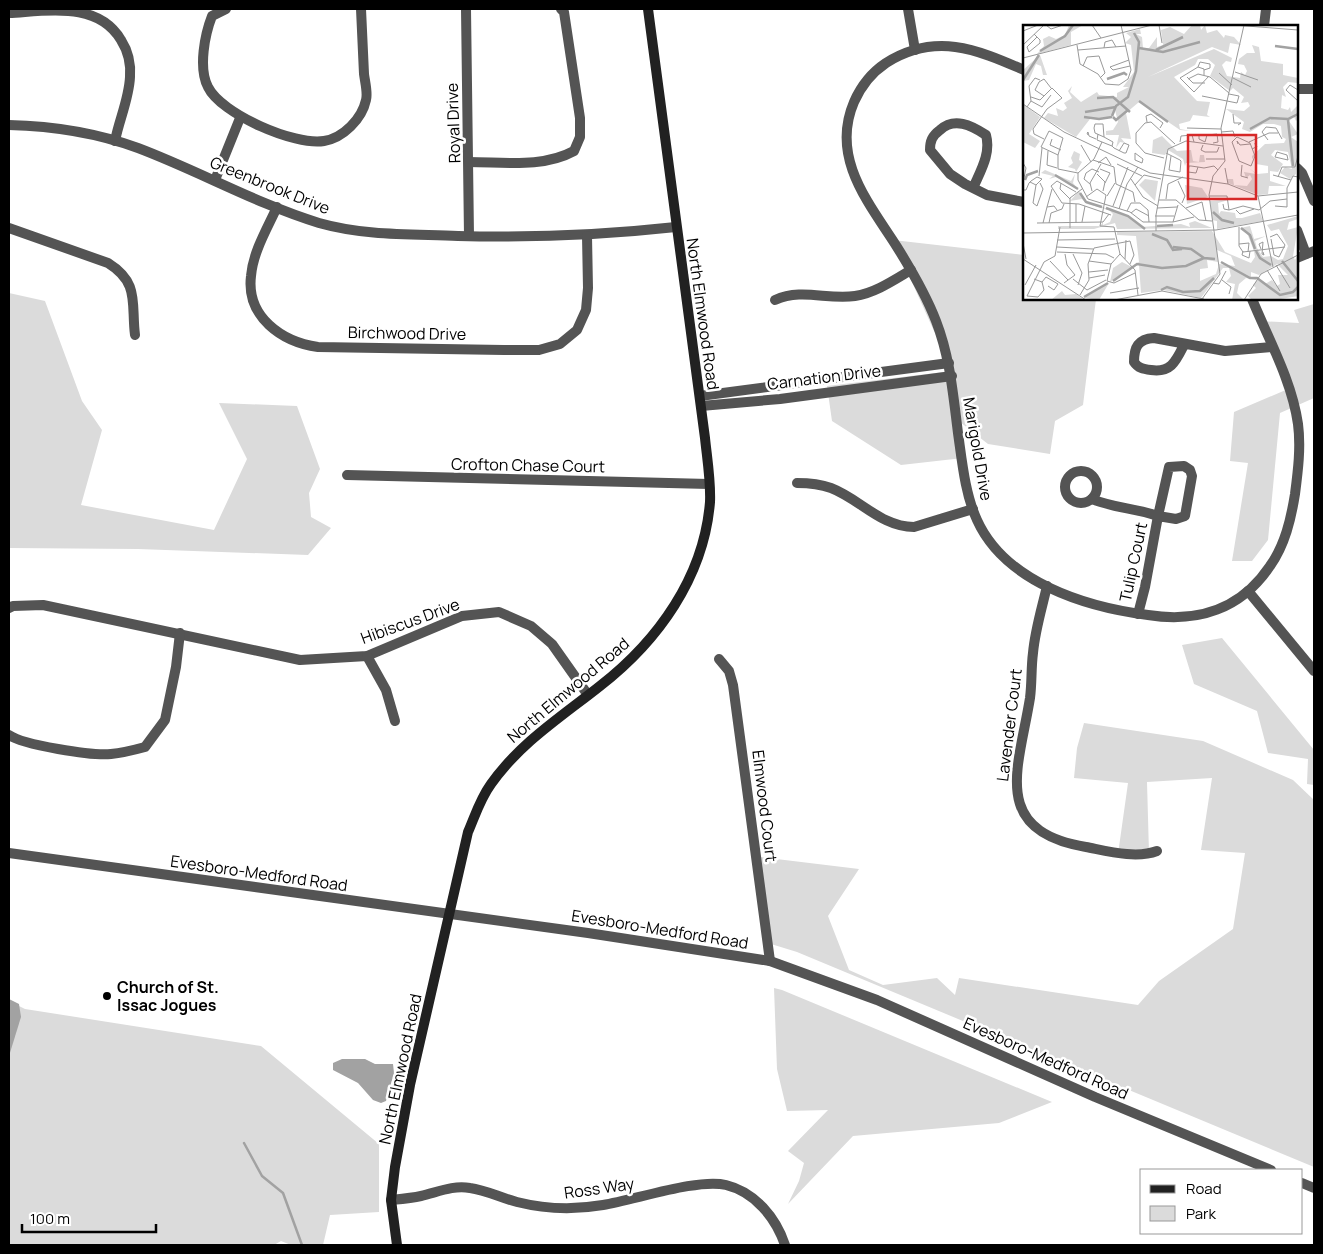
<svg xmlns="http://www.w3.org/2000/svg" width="1323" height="1254" font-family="Manrope,sans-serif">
  <rect width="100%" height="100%" fill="#fff"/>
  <g fill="#dbdbdb">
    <polygon points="893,240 1024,255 1024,299 1096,299 1083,405 1055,421 1050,454 988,444 960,422 963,458 901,465 832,421 827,386 952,371"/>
    <polygon points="9,293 45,301 82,401 102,430 81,505 214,530 247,459 219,403 297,406 320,469 309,493 311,517 331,528 308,555 138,549 9,548"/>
    <polygon points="1314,304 1314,398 1280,413 1268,540 1252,561 1232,561 1248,463 1230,461 1234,412 1288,389 1259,321 1299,323 1294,310"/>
    <polygon points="1222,638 1314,750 1314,785 1307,784 1308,759 1268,753 1257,711 1194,684 1182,645"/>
    <polygon points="1084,723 1203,741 1293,780 1314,800 1314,1167 797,952 771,944 760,857 859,869 828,916 849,970 883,985 937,978 955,995 959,978 1138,1005 1159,981 1233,929 1245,853 1201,850 1212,778 1147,782 1149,853 1118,854 1128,783 1074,778 1077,748"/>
    <polygon points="774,988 782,990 1052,1102 999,1123 853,1136 788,1204 799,1181 804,1163 788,1151 828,1110 787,1111 777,1069"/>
    <polygon points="9,1001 25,1009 261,1046 379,1144 379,1212 330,1215 323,1245 291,1245 281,1241 274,1245 9,1245"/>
  </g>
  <g fill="#a2a2a2">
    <polygon points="9,999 19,1004 21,1017 9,1056"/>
    <polygon points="342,1059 365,1059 375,1064 393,1064 394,1073 386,1101 381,1103 373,1100 358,1083 333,1070 333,1063"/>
  </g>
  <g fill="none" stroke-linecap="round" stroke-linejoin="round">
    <polyline stroke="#a2a2a2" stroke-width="2.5" points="244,1143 262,1176 283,1193 302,1245"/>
    <g stroke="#545454" stroke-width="10">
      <path d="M226,9L212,16C205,34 198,68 208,87C221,114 295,146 324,141C343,138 362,119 366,100C368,93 365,82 364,74C363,52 362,30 361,9"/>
      <polyline points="466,9 469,236"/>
      <polyline points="908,9 915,50"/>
      <path d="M9,13C48,11 98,1 121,40C128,51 131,64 130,77C129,99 119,120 115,141"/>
      <polyline points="1264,26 1266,9"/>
      <path d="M1024,70C976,49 935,32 886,63C871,73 861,86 854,102C830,158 869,203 897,247C912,271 926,295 936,321C950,357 953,394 958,433C962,461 965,494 977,520C1005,582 1085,607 1148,615C1198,623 1241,609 1270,566C1285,545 1291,519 1295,494C1298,471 1301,447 1298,424C1292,381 1268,338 1252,299"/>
      <polyline points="1297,89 1314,89"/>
      <path d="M9,125C52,126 97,133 138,148C199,171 257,204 319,223C365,236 411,234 458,236C531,238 603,235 676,227"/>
      <path d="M469,162C504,162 543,168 574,151L580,137V118L564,12L561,9"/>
      <polyline points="1297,168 1302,173 1314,201"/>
      <polyline points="215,180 240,118"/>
      <path d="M974,186C981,170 991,153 986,135C971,125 954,117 940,130C932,136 930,141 930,150L950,174L965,184L987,195L1024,202"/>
      <path d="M277,207C267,229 253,252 251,276C246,317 282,342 318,347L504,350H539L560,344L577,330L586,310L588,288L587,236"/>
      <path d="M9,228L108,263C140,283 131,303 135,335"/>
      <polyline points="1297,230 1306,254"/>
      <polyline points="1297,258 1314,251"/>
      <path d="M775,300C802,288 827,300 855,296C875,293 894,280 911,270"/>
      <path d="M1184,345C1176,361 1171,373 1151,370C1143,369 1138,368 1134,362C1134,347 1138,339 1154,338L1225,351L1272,347"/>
      <polyline points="700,396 949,363"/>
      <polyline points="701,406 780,399 952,376"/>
      <circle cx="1081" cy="487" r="16"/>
      <polyline points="347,475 709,484"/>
      <path d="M797,483C808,483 820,484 831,488C860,499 881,527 914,527L973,509"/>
      <path d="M1092,499C1113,508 1136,508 1158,516L1169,467L1184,466L1190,470L1192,476L1185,516L1176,519L1158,516L1145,587L1138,614"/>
      <path d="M1047,586C1042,608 1035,630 1033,653C1031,668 1032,683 1030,698C1019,767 989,831 1086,847C1107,851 1136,859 1157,851"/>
      <polyline points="1248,591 1314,671"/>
      <polyline points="9,608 13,606 43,605 300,660 367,656 462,616 499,612 531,626 552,644 588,695"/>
      <polyline points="367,656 386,690 395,721"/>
      <polyline points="719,659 729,671 733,685 770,961"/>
      <path d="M9,735C23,745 92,756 111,754C122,753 134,750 145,747L165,720L176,667L180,633"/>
      <path d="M391,1200C401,1199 412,1198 421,1196C438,1192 453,1185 470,1188C486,1190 501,1198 517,1202C545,1209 574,1210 603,1205C635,1200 698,1178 726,1185C755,1192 776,1218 785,1245"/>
    </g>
    <g stroke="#545454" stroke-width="10">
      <polyline points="9,853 588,933 770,961 877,1000 1095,1097 1271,1170"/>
      <polyline points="1302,1183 1314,1188"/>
    </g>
    <path stroke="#212121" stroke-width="10" d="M397,1245L391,1200L395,1167L410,1085L468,832C475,816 480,799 491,784C520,743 561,717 600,686C658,641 704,577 710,502C711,481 707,458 705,438L648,9"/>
  </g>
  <circle fill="#000" stroke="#fff" stroke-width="2" cx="107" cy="996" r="5"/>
  <g text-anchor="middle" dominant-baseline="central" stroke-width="5" stroke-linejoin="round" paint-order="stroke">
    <g font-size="16" fill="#000" stroke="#fff">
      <text transform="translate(453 123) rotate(-92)">Royal Drive</text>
      <text transform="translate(270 185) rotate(22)">Greenbrook Drive</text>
      <text transform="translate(703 314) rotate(82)">North Elmwood Road</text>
      <text transform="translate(407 333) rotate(1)">Birchwood Drive</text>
      <text transform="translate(824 377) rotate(-7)">Carnation Drive</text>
      <text transform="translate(978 449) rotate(80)">Marigold Drive</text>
      <text transform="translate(528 465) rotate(1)">Crofton Chase Court</text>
      <text transform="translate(1133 562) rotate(-78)">Tulip Court</text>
      <text transform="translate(410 621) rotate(-20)">Hibiscus Drive</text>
      <text transform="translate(568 690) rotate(-40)">North Elmwood Road</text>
      <text transform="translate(1009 725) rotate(-83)">Lavender Court</text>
      <text transform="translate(765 806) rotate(83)">Elmwood Court</text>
      <text transform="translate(259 873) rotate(8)">Evesboro-Medford Road</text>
      <text transform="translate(660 929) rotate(9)">Evesboro-Medford Road</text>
      <text transform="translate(1046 1058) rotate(24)">Evesboro-Medford Road</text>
      <text transform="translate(400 1069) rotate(-78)">North Elmwood Road</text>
      <text transform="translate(599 1188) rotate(-8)">Ross Way</text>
    </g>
    <g font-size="16" font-weight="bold" fill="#000" stroke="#fff" text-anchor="start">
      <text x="117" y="987">Church of St.<tspan x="117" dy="18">Issac Jogues</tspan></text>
    </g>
  </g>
  <g transform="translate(1023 25)">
    <rect width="275" height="275" fill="#fff"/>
    <path d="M46,0H60L48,7V20L14,29L21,21L20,14L26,11L33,14L42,10ZM169,0H177L178,5L182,0L184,8L194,5L201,13L202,10L211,12L218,20L207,18L205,28L189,22L125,52L191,24L209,33L208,37L203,36L199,40L204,51L217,53L218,47L222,50L224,46L221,40L215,39L216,34L224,28H232L229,20L236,22L238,36L260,39V50L275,53V58L265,57L260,62L263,72L259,70L258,83L265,85L267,82L268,87L275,80V94L273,96L271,92L266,96L275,109L268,112L275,117L273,149L267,154L257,148L262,142L269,144L265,127L252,125L248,130L260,139L255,147L247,146V156L263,161H246L245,169L236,170L205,158L204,154H210L211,160L224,161L229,154L227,150L223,153L221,147L233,149L226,143L234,149L245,148V141L233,139V130L229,134V131L242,119L261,118L263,114L259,112L258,101L251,99H240L227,107L219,104L221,97L203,84L221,86L227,81L225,77L218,78L221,72L210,63L207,66L187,51L192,40L185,34H175L172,40L151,52L174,76L187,77L184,90L187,92L170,90L167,96L156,99L157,104L168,106L157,105L116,77L103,88L108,114L98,113L102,118L97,117L93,123L96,110H83V106L90,105L95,97L92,85L90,92L67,94L53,112L21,93L25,88L35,91L33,83L40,86L44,83L41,78L49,73L45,66L49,61L47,67L58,77L74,67L76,70L94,72V68L106,62H100L111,47L108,20L102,18L108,12L103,8L117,4L118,9H113L119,12L120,23H126L134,12V22L140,20L138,5L147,2L161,9ZM17,30L24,50H20L18,41L13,39L6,55L0,56V45ZM1,80L17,92L6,109L17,116L12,123L0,117ZM139,111L154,126L168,125L170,136L176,137L177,130H181L182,137L163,138L162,141L160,134L145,125L142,130L129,128L130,115ZM51,126L57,129L56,135L59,137L53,147L52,144L45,142L50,138L48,133ZM22,145L48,156L52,149L50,158L56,165L33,152L26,154L30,151L18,148ZM122,154L135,156L132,176L116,160ZM162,160L179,163L185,172L164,179ZM56,166L63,176L105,191L118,202L158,199L167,202L166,198L172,196L189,203L94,204L92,198L71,204H35V201H77L80,197V200L87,197L90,189L86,185L64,179L59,174L47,176ZM209,174L195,178L196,189L198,186L212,188L213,193H219L237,188L240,196L194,204V196L189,195L187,176ZM275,191V194L266,197L264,205L275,202L270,231L272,235L274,231L275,271L252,275H229L225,271L233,263L230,260L234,255L242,259L249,255L254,261L257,259L255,250H265L254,239L236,250L228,247V252H235L233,255L223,253L216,259L214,268L220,274L209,275L212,259L203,257L208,251L206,243H200L178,273L140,265L118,268L116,240H111L116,237L113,211L94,210V207L189,206L202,227L228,238L232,232L231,226L224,208L217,203L227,201L231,214L243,211L232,216L234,223L240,232L248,231L255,235L260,234L265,221L256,204L248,206L244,200ZM194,225L208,231L212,241L196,239L193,249L177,256V244L185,243L184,235L195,237ZM99,237L109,242L87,257L90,243ZM86,258L76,275L62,273L82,259ZM39,266L42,270L53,269L61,275H28Z" fill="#dbdbdb" fill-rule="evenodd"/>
    <path fill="none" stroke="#a2a2a2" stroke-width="2.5" d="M252,21L275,24M116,23L140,27L177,17M133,25L160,12M17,26L42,11L50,0M84,54L101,48L104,50M0,55L16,30M74,73L90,72L107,87M116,76L145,97M62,87L93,82M89,91L93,81L105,72L113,46L116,17L111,8M61,92L76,94L89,92M90,92L93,95L105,85M265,95L270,141M227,104L247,93L265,94L275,89M32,150L55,164M2,155L4,150L15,146M57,168L63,177L79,182M83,183L105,191L122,204M190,187L199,195L211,198M134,201L150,200M218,203L227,210L232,224M129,209L144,215L150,225L159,224M150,222L168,224L181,233L192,234M233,226L237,233L248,240M259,236L275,256M198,237L227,253H234L257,270L270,267L275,262M90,256L114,239L139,243L163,241L181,233M138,265L144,262L160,267L177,266L191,253M61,272L85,258"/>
    <path fill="none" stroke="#999" stroke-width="1" d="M23,0L28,4L40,0M69,0L78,13M136,0L139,18M211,0L275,5M0,6L15,0M11,9L17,15V18L6,27L4,22L14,12M0,20L21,0M54,20L57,39L75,49L82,59L96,60L105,54L108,45L98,0M81,23L82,17L89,15L93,22M55,25L103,21M0,33L129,0M106,35L87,42L90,45L107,41M60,41L64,32L76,31L82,48L77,53M175,42L177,37L187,39V43L181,45M212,47L235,55M196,48L209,60M181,50V44L175,42L157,53L171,67L186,51M164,52L170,58H182M210,53L228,62M165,54L175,49L187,52L206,68M275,65L267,60L263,65L275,76M21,71L12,65L16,57L21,54L28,63M179,71L214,78L216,71L206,69M8,72L17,75L29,63L39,73L24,84L10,104L11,109L21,114M8,76L19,82L28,70M0,79L41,107L127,148L205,159L235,171L275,167M4,82L8,76L6,61L12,53L17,55M210,89L211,98H218L215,100M124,97L123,91L128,89L140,98L137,103M164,103L198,104M26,106L40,113L35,130L18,122ZM198,107L210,106L212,112M75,109L74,115L89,121L90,117L81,112L80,99H72L71,103L72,108L81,112M65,110L64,108L65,107L66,111L73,114M184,110H176V114L182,117L184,110L194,109L195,117L190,118M214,112L227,118L232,131L228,141L216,136L209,117ZM29,114L27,120L38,125M245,115L239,107L243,102L253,103L259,114M79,117L71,134L55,148V155L65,174L107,187L120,197H150L171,192M157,117L158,111L169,110L171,117M226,117L246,108H255M215,119L214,116L217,120L227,119M58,120L68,137M180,120L178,125L182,127H194L196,122M89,121L91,123L101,128H103L106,120L101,118L96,126M229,124L233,122H234L232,118L233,123M25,126L24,140L34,143M254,127L264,130L265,135L252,132ZM112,128L120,134L119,138L112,135ZM143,128L157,135L158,136L157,147L146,145L148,131M35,130V144L55,148M141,133L122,128L113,118V108L122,98L128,97L152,119M183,134H202M70,135L91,142L93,159L110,167L112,177M0,138L3,143L0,158M75,138L83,132L88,140M94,139L119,151M219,140L218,151L225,153M175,142L173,148L165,147L166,141H168L175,142L181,143L191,141L195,145M202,143L205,159M77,144L87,148L82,158M74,149L82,157L80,166M250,150L268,155M16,151L19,123M255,152L259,142H272L275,131M108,154L120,172L135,181M155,156L162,171L159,178M38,158L37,164L47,174M67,159L61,154L63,148L69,144L76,147M13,160L10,178L14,181L20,164L17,158M112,160L121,150L138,154M0,165H3L6,158L8,156L14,152L19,154L13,160L7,157M69,166L67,158L78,139M53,167L34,156L28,161L39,178L56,179L88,190M84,171L92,158M186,171H204L206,185L201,184L200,179M235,171L250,242M63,172L74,164L83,170L77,201L91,202L97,229L112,245L115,270M143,174L145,159L160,152M136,175H153L176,195L189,196M53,179V198M90,181L105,142M252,181L264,182V163L270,151L275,152M24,182L29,164M134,183L154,182M163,183L179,177L183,196M96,184L104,159L115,142M206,185L220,181L236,185L247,176L264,174M213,185L217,189L231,184M104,186L108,178H117L125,185L126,197M108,188L113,184L126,191M132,191H151M59,197L62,181M150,197L155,180M14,198L80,197L86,189M20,198L24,182L31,181L34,185M26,198L28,188L39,184L41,179M216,202V221L220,227L262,222M47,203V173L59,164M133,206V190L145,124L163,116L200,121M0,208L193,205L275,190M247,212L254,209L262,220L256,232L251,230L248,214M34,215L92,214M0,218L3,234M216,219L226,218L225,227M34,222L70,224M238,224L236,219L240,217L239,229L241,230L240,227M220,226L219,230L226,233L227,226M34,227L83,229L91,233M50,229L59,248L55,260M97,229L88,239L84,256L91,258L112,248M0,234L63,275M102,234L103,215M27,236L45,255M66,236L88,239M253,240L267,263M244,245L257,266M66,247L85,245M66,253L82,250M11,254L19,257L23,252L35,259L31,265L25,261M50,254L64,265L83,255M199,255L208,262L206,269M19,257L21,265L15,272L4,271L21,237L32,231L37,202M41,258L52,250L44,240L42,229M190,258L196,259L203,246M2,260L13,240M87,268L116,263M57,270L66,255L65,239L71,223L107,216L111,230L107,239M179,274L197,249L186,170L190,151L202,136L198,103L221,0M91,275L139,266L181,274M221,275L238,249L275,230"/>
    <path fill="#d62828" fill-opacity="0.15" stroke="#d62828" stroke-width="2.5" d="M165,110H233V174H165Z"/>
    <rect width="275" height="275" fill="none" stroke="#000" stroke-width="2.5"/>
  </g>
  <rect width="1323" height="1254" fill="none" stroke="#000000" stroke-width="20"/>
  <rect x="1140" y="1169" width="162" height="65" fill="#ffffff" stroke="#999999"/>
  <rect x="1150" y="1185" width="25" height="8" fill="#212121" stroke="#999999"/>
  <text x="1186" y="1194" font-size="15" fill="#000000">Road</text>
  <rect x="1150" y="1206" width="25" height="15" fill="#dbdbdb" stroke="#999999"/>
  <text x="1186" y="1219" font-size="15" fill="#000000">Park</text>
  <path d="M22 1224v8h134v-8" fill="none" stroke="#000000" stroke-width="2.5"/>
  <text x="30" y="1224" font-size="15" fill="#000000" stroke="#ffffff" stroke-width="4" paint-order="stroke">100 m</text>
</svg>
